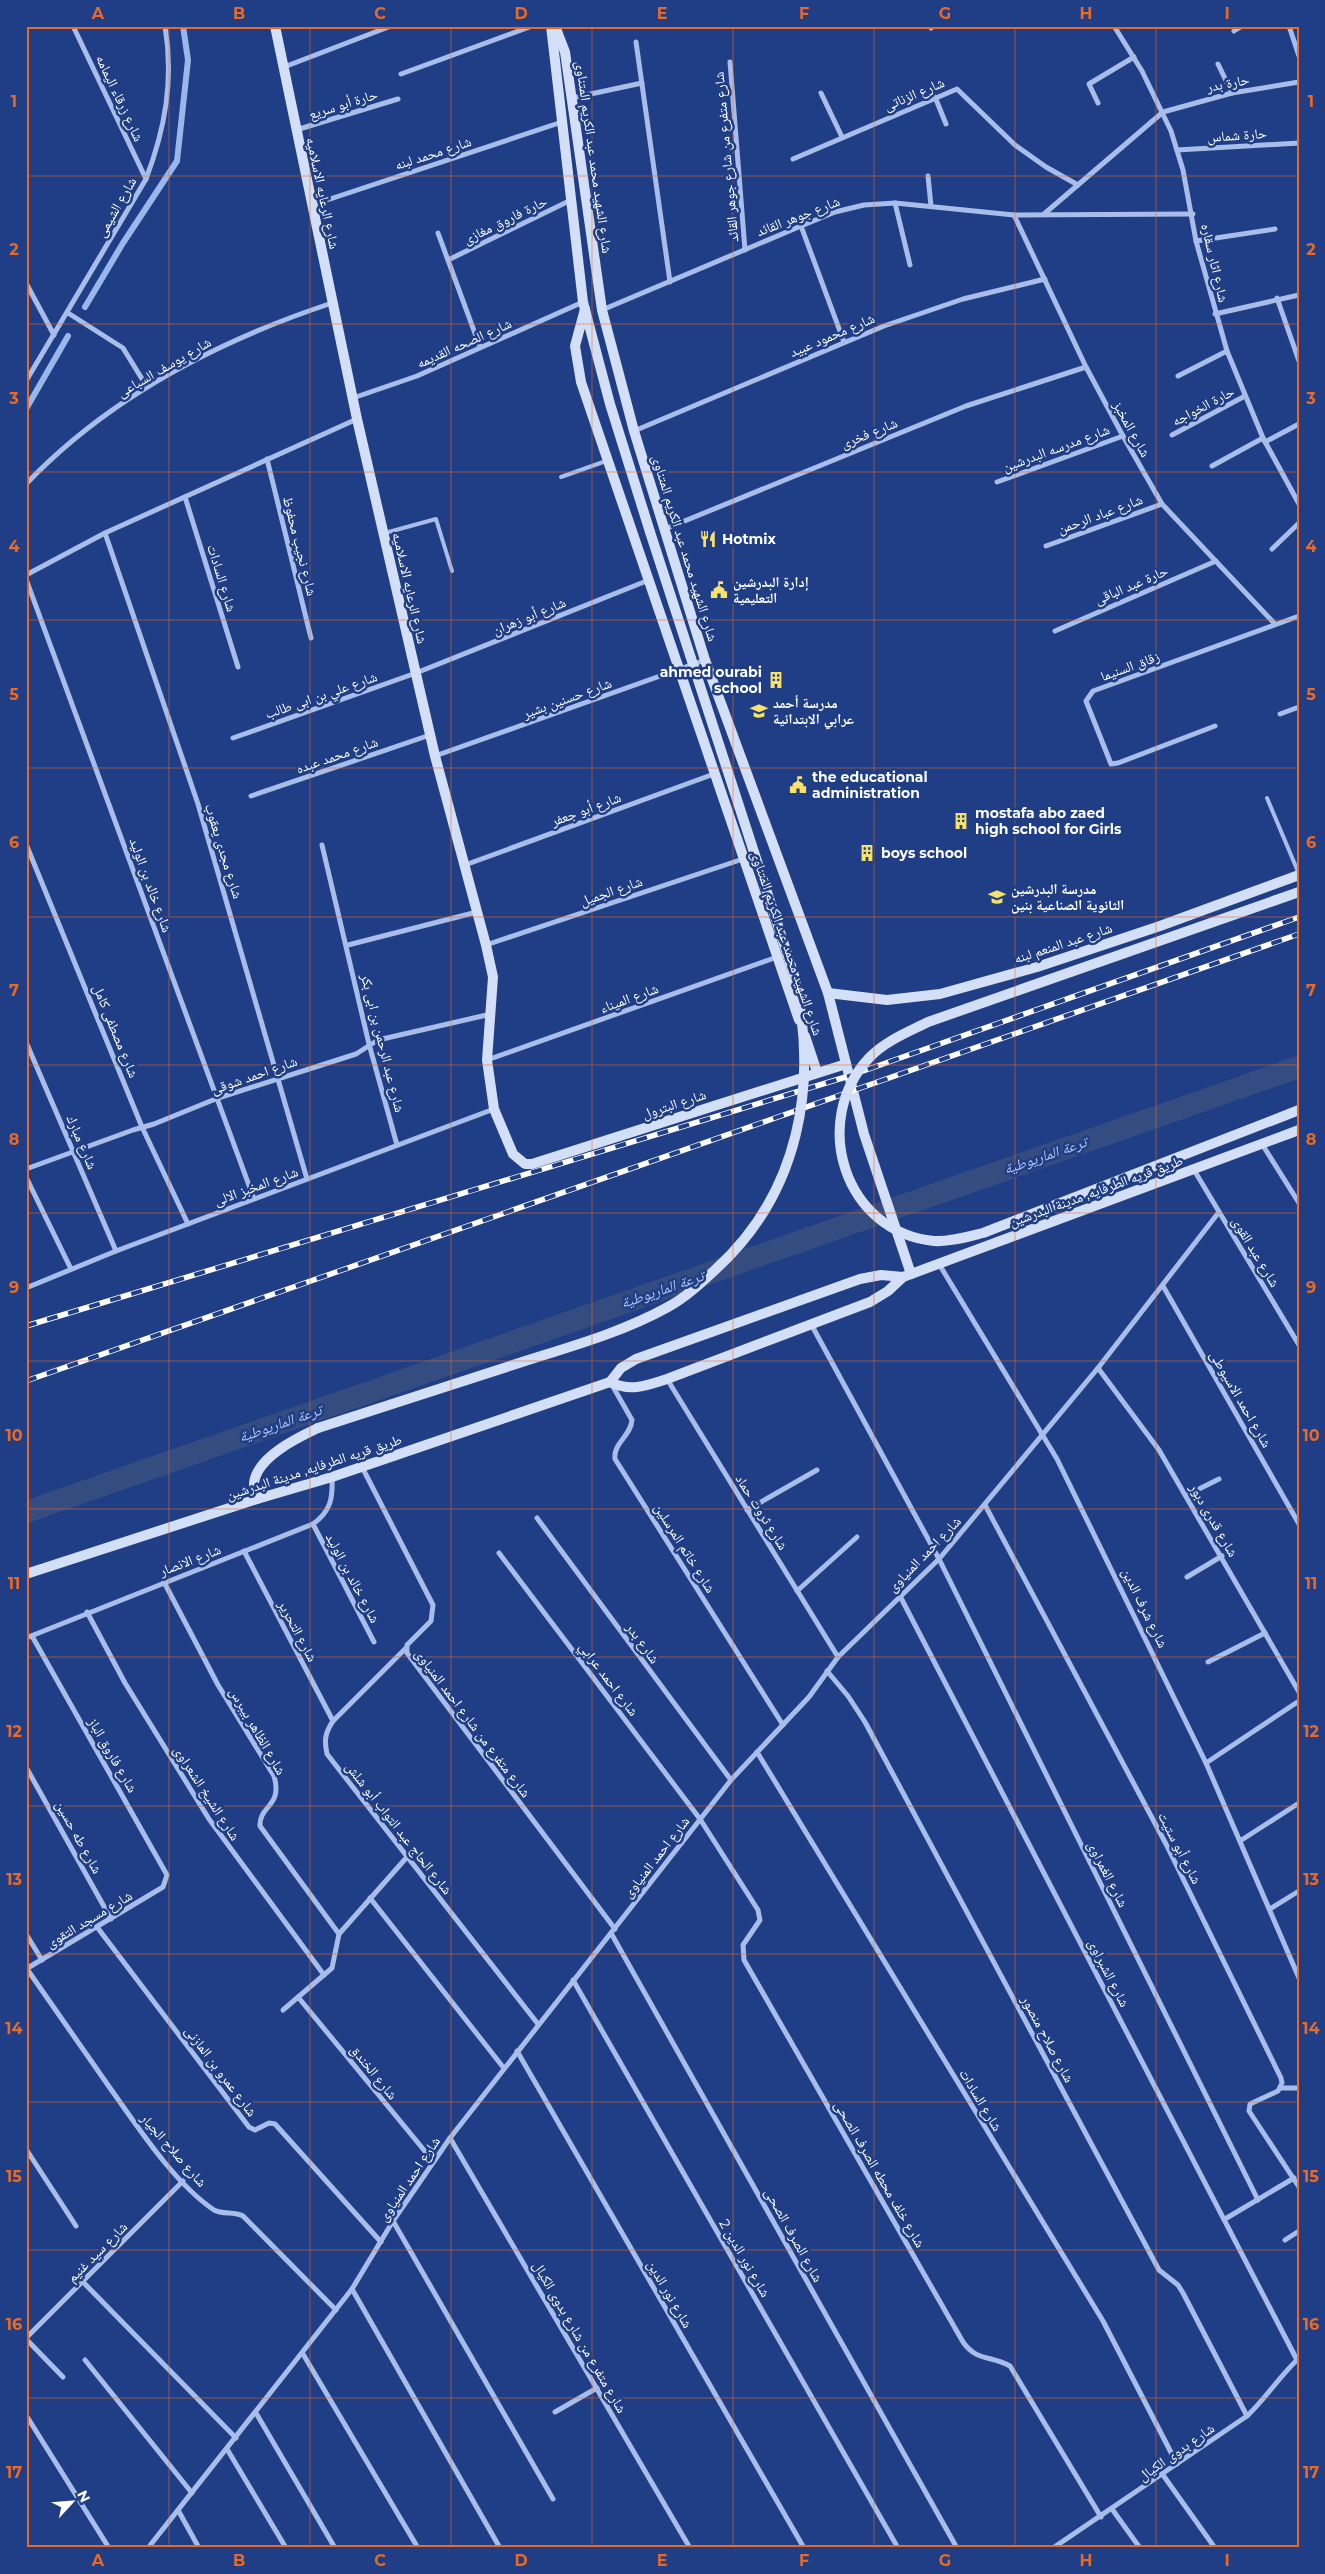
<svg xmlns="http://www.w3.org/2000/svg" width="1325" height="2574" font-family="Montserrat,'Noto Naskh Arabic',sans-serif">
  <rect width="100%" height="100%" fill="#203e85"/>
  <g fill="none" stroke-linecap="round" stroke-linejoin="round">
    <g stroke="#9bb6eb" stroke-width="6">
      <polyline points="85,307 123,243 177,161 188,60 183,26"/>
      <polyline points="26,409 68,336"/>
    </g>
    <polyline stroke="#354c80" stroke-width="22" points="26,1512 1299,1067"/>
    <g stroke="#a8bdea" stroke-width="4">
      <polyline points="561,477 606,461"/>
      <polyline points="385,533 436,519 452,571"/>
      <polyline points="1267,798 1299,874"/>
    </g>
    <g stroke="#a8bdea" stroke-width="5">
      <polyline points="73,26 146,179"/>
      <polyline points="1114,26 1142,71 1171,131 1183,170 1196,241 1227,351 1263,438 1299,504"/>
      <polyline points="1289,26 1299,56"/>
      <polyline points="931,28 934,26"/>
      <polyline points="1234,31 1242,26"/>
      <polyline points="636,42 670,282"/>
      <polyline points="730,62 745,250"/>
      <polyline points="1218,64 1232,93"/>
      <polyline points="284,67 391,26"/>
      <polyline points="401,74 532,26"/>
      <polyline points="821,93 842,137"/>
      <polyline points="935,97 946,124"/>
      <polyline points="572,98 642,83"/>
      <polyline points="1098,103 1089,84 1134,57"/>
      <polyline points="296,130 398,99"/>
      <polyline points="1177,150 1299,143"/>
      <polyline points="793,159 957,89 1015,145 1046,167 1078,185"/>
      <polyline points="928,176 931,206"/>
      <polyline points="895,203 910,265"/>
      <polyline points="312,205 562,122"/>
      <polyline points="1044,214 1163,112 1232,93 1299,82"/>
      <polyline points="1014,215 1086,367 1123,436 1162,504 1275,624"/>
      <polyline points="801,226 844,342"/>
      <polyline points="438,233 480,347"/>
      <polyline points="1196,241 1275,229"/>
      <polyline points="448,260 571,200"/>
      <polyline points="26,283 54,335"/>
      <polyline points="1277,298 1299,361"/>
      <polyline points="602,310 801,226 835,212 864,205 895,203 1014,215 1193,214"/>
      <polyline points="68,313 123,348 147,387"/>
      <polyline points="1215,314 1299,295"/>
      <polyline points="1178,376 1227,351"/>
      <path d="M26,381L146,179C165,129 174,80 165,26"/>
      <polyline points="353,398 417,376 583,302"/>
      <polyline points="634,431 884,326 963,299 1045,279"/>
      <polyline points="1172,435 1245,396"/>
      <polyline points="1265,442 1299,424"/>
      <polyline points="267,459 311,638"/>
      <polyline points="1212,466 1263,438"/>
      <polyline points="997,482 1123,436"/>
      <path d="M26,484C109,397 220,340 332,303"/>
      <polyline points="185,497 238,667"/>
      <polyline points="665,529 966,406 1086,367"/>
      <polyline points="105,533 198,804 307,1179"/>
      <polyline points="1046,546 1162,504"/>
      <polyline points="1272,549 1299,523"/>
      <polyline points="26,575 105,533 357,419"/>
      <polyline points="26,579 254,1199"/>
      <polyline points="1055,631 1216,561"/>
      <polyline points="1280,714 1299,707"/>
      <polyline points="1215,726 1118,763 1111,764 1086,701 1093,691 1299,616"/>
      <polyline points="233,738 416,673 649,580"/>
      <polyline points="435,756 705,660"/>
      <polyline points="251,796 430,735"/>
      <polyline points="26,844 142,1127 188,1224"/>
      <polyline points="322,845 369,1044 397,1145"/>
      <polyline points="465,865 714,774"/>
      <polyline points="348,945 477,912"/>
      <polyline points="486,945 743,859"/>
      <polyline points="26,1042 116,1251"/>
      <polyline points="487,1060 777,957"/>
      <polyline points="1262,1144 1299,1203"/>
      <polyline points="26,1169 133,1130 154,1124 218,1098 356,1054 378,1040 491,1014"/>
      <polyline points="1194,1170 1299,1345"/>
      <polyline points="26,1177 71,1269"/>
      <polyline points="939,1264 1057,1459 1206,1763 1299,1978"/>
      <polyline points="1163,1286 1299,1524"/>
      <polyline points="26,1288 116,1251 494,1109"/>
      <polyline points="811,1324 939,1559 1258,2200"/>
      <polyline points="1098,1368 1159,1450 1299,1692"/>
      <polyline points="667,1379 838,1657"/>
      <path d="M612,1385L632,1420C631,1436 613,1443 615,1459L783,1725"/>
      <polyline points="362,1467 433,1605 431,1621 407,1645 407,1653 615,1929"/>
      <polyline points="1187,1495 1219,1479"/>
      <polyline points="985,1505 1166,1844 1281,2078 1282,2083 1278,2091 1250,2104 1249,2111 1299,2187"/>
      <polyline points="747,1510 817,1470"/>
      <polyline points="537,1518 731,1780"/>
      <polyline points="313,1524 374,1642"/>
      <polyline points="244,1551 333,1721"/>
      <path d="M499,1553L700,1819L758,1910L760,1920L743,1945L744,1960L963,2342C977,2362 991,2355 1010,2366L1101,2517"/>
      <polyline points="1187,1577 1222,1556"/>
      <path d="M164,1582L218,1685L274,1776C283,1807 259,1805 260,1826L339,1934"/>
      <polyline points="797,1591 857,1537"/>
      <polyline points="900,1596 1297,2360"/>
      <polyline points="87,1612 125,1683 209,1819 324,1975"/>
      <path d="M26,1638L313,1524C331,1511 333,1498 332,1477"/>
      <path d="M405,1649L333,1721C325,1733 324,1740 327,1754L538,2024"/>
      <polyline points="1208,1662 1265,1633"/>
      <polyline points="827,1671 848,1696 865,1722 1159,2270 1178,2285 1183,2293 1247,2416"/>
      <polyline points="757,1752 1103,2321 1177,2464"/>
      <polyline points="1206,1763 1299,1701"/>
      <polyline points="26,1767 111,1919"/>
      <polyline points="1240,1841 1299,1803"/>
      <polyline points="370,1898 503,2067"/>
      <polyline points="1270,1909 1299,1891"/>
      <polyline points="97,1927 249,2127 255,2130 269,2123 275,2124 381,2242"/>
      <polyline points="611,1933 957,2548"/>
      <polyline points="26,1934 42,1960"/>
      <polyline points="26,1969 163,1887 167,1875 32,1636"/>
      <path d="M27,1969C55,2009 82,2048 110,2088C138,2127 174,2183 214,2210C223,2215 234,2211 243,2216L336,2310"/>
      <polyline points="573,1980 898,2548"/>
      <polyline points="298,1997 433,2161"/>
      <polyline points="283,2010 332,1968 339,1934 407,1857"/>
      <polyline points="517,2051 804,2548"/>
      <polyline points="1281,2088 1299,2088"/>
      <polyline points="450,2138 690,2548"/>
      <polyline points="26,2149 76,2226"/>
      <polyline points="1225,2219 1294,2178"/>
      <polyline points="393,2221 553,2499"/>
      <polyline points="1285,2240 1299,2231"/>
      <polyline points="83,2282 236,2438"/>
      <polyline points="352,2289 500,2548"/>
      <polyline points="26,2338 183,2181"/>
      <polyline points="26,2339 63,2377"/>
      <polyline points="303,2354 418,2548"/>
      <polyline points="85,2360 192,2493"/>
      <polyline points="555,2412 597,2388"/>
      <polyline points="256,2413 335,2548"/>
      <polyline points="26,2415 109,2548"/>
      <polyline points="227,2449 286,2548"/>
      <polyline points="1163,2475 1215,2548"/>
      <polyline points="1112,2509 1140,2548"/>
      <polyline points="178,2510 199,2548"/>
      <polyline points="148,2548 352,2289 393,2221 450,2138 731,1780 809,1697 838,1657 939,1559 1098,1368 1219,1212"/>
      <path d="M1053,2548L1247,2416C1266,2398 1279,2377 1298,2359"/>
    </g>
    <g stroke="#d3def7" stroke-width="10">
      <polyline points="275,26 357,419 435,756 486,945 493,977 487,1060 494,1109 513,1154 525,1164 532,1164 846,1064"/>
      <polyline points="551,26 583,302 610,404 650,532"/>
      <polyline points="555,26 565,52 602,310 634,431 705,660 828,993 864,1134 911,1274"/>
      <polyline points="585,309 575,346 581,382 799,1020"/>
      <polyline points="828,993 887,1000 940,994 1037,967 1160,926 1299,875"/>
      <polyline points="805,1036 817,1072"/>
      <path d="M610,1382C630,1392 646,1386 667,1379L870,1302L888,1291L903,1277L1299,1130"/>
      <path d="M257,1499C256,1494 254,1488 254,1483C257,1457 297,1438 318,1428"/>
      <polyline points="26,1574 257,1499 332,1477 610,1382 621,1368 636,1359 860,1279 881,1275 903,1277"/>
    </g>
    <g stroke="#fff" stroke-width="5.5">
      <g id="rail">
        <polyline points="26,1326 849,1076 1299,917"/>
        <polyline points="26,1381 1299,934"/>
      </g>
    </g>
    <use href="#rail" stroke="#203e85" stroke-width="4" stroke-dasharray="11" stroke-linecap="butt"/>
    <g stroke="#d3def7" stroke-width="10">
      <path d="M1299,892L928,1022C908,1032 885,1041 869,1058C810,1121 844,1232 934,1241C950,1242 967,1237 983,1233L1299,1110"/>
      <path d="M318,1428C385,1406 452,1385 519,1363C569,1347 621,1333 668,1307C685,1298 701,1283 715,1270C800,1193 819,1084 794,975L650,532"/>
    </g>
  </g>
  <path fill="none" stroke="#ea6a24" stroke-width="1" stroke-opacity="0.55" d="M169,26V2548M310,26V2548M451,26V2548M592,26V2548M733,26V2548M874,26V2548M1015,26V2548M1156,26V2548M26,176H1299M26,324H1299M26,472H1299M26,620H1299M26,768H1299M26,917H1299M26,1065H1299M26,1213H1299M26,1361H1299M26,1509H1299M26,1657H1299M26,1806H1299M26,1954H1299M26,2102H1299M26,2250H1299M26,2398H1299"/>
  <defs>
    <g id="restaurant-bare" transform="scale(1.35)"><path d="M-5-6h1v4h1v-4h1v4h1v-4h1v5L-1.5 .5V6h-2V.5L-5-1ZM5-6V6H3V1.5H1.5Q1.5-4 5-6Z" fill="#f7e168" stroke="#203e85" stroke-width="2.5" paint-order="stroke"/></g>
    <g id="civic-bare" transform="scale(1.35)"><path d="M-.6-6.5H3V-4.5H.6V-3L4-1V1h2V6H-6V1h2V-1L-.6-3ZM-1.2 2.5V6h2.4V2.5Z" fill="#f7e168" stroke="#203e85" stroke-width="2.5" paint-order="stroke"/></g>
    <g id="building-bare" transform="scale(1.35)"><path d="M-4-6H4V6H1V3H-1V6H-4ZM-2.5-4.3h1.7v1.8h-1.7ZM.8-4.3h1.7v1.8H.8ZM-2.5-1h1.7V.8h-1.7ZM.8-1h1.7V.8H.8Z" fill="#f7e168" stroke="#203e85" stroke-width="2.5" paint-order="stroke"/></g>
    <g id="school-bare" transform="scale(1.35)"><path d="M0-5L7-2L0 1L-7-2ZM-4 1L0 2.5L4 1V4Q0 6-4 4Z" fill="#f7e168" stroke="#203e85" stroke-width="2.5" paint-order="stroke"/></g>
  </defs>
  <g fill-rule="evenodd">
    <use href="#restaurant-bare" x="708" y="539"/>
    <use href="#civic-bare" x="719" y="590"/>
    <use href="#building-bare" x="776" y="680"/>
    <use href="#school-bare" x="759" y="711"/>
    <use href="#civic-bare" x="798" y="785"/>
    <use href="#building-bare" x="961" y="821"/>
    <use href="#building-bare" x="867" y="853"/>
    <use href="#school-bare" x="997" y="897"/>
  </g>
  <g text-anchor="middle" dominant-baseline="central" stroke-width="5" stroke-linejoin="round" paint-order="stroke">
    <g font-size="14" fill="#fff" stroke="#203e85">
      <text transform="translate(1228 83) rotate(-11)">حارة بدر</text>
      <text transform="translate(914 94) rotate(-23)">شارع الزناتى</text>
      <text transform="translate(120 98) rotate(65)">شارع زرقاء اليمامه</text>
      <text transform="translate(343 104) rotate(-17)">حارة أبو سريع</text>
      <text transform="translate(1237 135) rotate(-4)">حارة شماس</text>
      <text transform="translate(433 153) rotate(-18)">شارع محمد لبنه</text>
      <text transform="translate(594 157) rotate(82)">شارع الشهيد محمد عبد الكريم المتناوى</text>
      <text transform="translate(726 157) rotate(-95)">شارع متفرع من شارع جوهر القائد</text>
      <text transform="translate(323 193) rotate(78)">شارع الرعايه الاسلاميه</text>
      <text transform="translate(116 207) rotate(-60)">شارع الشيمى</text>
      <text transform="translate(798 216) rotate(-21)">شارع جوهر القائد</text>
      <text transform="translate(505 220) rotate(-26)">حارة فاروق مغازى</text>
      <text transform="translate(1215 263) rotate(77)">شارع اثار سقاره</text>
      <text transform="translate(832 335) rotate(-23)">شارع محمود عبيد</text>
      <text transform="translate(464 343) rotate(-24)">شارع الصحه القديمه</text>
      <text transform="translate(164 367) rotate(-30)">شارع يوسف السباعى</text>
      <text transform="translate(1203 406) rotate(-28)">حارة الخواجه</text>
      <text transform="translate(1132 429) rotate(61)">شارع المخبز</text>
      <text transform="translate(869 433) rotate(-22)">شارع فخرى</text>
      <text transform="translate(1056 448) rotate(-20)">شارع مدرسه البدرشين</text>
      <text transform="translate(1100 514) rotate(-20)">شارع عباد الرحمن</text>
      <text transform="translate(300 546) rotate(76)">شارع نجيب محفوظ</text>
      <text transform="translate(685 548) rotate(73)">شارع الشهيد محمد عبد الكريم المتناوى</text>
      <text transform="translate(222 578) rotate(73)">شارع السادات</text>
      <text transform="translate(1131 585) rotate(-23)">حارة عبد الباقى</text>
      <text transform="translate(410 588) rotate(77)">شارع الرعايه الاسلاميه</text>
      <text transform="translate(529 616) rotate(-22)">شارع أبو زهران</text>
      <text transform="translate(1130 666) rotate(-20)">زقاق السنيما</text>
      <text transform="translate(321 695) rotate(-19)">شارع علي بن ابى طالب</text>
      <text transform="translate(567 698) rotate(-20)">شارع حسنين بشير</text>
      <text transform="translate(337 755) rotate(-19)">شارع محمد عبده</text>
      <text transform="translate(586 809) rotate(-20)">شارع أبو جعفر</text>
      <text transform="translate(224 851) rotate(73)">شارع مجدى يعقوب</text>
      <text transform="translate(151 885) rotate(70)">شارع خالد بن الوليد</text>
      <text transform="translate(611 891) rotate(-19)">شارع الجميل</text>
      <text transform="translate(787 943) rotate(71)">شارع الشهيد محمد عبد الكريم المتناوى</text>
      <text transform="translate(1063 943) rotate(-18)">شارع عبد المنعم لبنه</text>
      <text transform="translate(629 998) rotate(-20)">شارع الميناء</text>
      <text transform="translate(116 1031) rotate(68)">شارع مصطفى كامل</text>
      <text transform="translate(383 1043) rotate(76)">شارع عبد الرحمن بن ابى بكر</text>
      <text transform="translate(254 1075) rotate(-19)">شارع احمد شوقى</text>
      <text transform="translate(674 1104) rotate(-18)">شارع البترول</text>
      <text transform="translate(82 1142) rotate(67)">شارع مبارك</text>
      <text transform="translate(256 1186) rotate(-20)">شارع المخبز الالى</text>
      <text transform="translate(1096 1191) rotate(-20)">طريق قريه الطرفايه, مدينة البدرشين</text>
      <text transform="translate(1256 1252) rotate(59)">شارع عبد القوى</text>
      <text transform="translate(1241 1399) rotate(60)">شارع احمد الاسيوطى</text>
      <text transform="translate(314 1467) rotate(-18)">طريق قريه الطرفايه, مدينة البدرشين</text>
      <text transform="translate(762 1512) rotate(58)">شارع ثروت حماد</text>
      <text transform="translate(1214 1520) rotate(60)">شارع قدرى دبور</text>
      <text transform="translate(685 1548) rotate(58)">شارع خاتم المرسلين</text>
      <text transform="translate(924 1554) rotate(-46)">شارع احمد المنياوى</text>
      <text transform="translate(190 1560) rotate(-21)">شارع الانصار</text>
      <text transform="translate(353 1578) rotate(62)">شارع خالد بن الوليد</text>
      <text transform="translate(1145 1608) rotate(64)">شارع شرف الدين</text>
      <text transform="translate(298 1631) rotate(62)">شارع التحرير</text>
      <text transform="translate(643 1643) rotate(54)">شارع بدر</text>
      <text transform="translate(609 1679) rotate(53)">شارع احمد عرابي</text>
      <text transform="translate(473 1723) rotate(53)">شارع متفرع من شارع احمد المنياوى</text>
      <text transform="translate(258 1731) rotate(60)">شارع الظاهر بيبرس</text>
      <text transform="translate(113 1755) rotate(60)">شارع فاروق الباز</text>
      <text transform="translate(207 1793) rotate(57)">شارع الشيخ الشعراوى</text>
      <text transform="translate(399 1828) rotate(52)">شارع الحاج عبد التواب أبو شلش</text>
      <text transform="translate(79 1837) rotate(61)">شارع طه حسين</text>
      <text transform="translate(1180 1848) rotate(63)">شارع أبو ستيت</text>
      <text transform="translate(656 1857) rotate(-52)">شارع احمد المنياوى</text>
      <text transform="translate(1108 1874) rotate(63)">شارع الغمراوى</text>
      <text transform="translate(89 1919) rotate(-31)">شارع مسجد التقوى</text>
      <text transform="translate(1109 1973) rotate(63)">شارع الشبراوى</text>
      <text transform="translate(1048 2039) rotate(62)">شارع صلاح منصور</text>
      <text transform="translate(221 2071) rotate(53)">شارع عمرو بن المازنى</text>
      <text transform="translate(374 2072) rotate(51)">شارع الخندق</text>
      <text transform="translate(981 2100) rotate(59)">شارع السادات</text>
      <text transform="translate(174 2150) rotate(49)">شارع صلاح الجيار</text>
      <text transform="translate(880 2174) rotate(60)">شارع خلف محطه الصرف الصحى</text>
      <text transform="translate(409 2179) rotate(-56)">شارع احمد المنياوى</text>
      <text transform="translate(794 2235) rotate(61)">شارع الصرف الصحى</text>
      <text transform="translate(97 2252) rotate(-45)">شارع سيد غنيم</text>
      <text transform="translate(745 2258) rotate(60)">شارع نور الدين 2</text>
      <text transform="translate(670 2294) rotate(60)">شارع نور الدين</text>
      <text transform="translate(580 2337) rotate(60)">شارع متفرع من شارع بدوى الكيال</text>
      <text transform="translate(1176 2452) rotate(-35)">شارع بدوى الكيال</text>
    </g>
    <g font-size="14" font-weight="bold" fill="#fff" stroke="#203e85" text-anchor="start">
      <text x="722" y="539">Hotmix</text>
      <text x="733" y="582">إدارة البدرشين<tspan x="733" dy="16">التعليمية</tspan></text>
      <text x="762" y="672" text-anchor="end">ahmed ourabi<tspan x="762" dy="16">school</tspan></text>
      <text x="773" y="703">مدرسة أحمد<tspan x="773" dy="16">عرابي الابتدائية</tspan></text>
      <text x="812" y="777">the educational<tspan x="812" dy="16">administration</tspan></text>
      <text x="975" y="813">mostafa abo zaed<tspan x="975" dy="16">high school for Girls</tspan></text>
      <text x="881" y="853">boys school</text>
      <text x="1011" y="889">مدرسة البدرشين<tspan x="1011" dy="16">الثانوية الصناعية بنين</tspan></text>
    </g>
    <g font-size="15" font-style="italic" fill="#b3c7f1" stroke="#203e85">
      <text transform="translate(1045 1155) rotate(-19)">ترعة الماريوطية</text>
      <text transform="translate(662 1289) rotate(-19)">ترعة الماريوطية</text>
      <text transform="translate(280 1423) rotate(-19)">ترعة الماريوطية</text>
    </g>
  </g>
  <rect width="1325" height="2574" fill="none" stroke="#203e85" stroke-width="55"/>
  <g transform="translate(72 2502) rotate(64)" stroke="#203e85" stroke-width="4" paint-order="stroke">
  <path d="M0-4L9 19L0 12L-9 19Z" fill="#ffffff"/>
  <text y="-8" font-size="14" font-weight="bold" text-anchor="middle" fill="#ffffff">N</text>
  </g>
  <rect x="28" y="28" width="1270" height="2518" fill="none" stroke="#ea6a24" stroke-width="2"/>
  <g font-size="16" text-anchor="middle" font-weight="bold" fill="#ea6a24">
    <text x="98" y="19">A</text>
    <text x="239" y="19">B</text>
    <text x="380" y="19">C</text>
    <text x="521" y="19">D</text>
    <text x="662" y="19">E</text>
    <text x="804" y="19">F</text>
    <text x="945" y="19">G</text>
    <text x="1086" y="19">H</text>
    <text x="1227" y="19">I</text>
    <text x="14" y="107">1</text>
    <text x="1311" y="107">1</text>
    <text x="14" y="255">2</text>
    <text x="1311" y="255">2</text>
    <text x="14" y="404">3</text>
    <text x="1311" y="404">3</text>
    <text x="14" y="552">4</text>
    <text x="1311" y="552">4</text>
    <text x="14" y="700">5</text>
    <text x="1311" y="700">5</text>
    <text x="14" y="848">6</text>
    <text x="1311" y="848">6</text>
    <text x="14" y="996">7</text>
    <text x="1311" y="996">7</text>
    <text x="14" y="1145">8</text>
    <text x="1311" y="1145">8</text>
    <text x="14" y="1293">9</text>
    <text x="1311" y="1293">9</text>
    <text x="14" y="1441">10</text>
    <text x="1311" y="1441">10</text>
    <text x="14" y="1589">11</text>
    <text x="1311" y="1589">11</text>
    <text x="14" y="1737">12</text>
    <text x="1311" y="1737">12</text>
    <text x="14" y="1885">13</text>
    <text x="1311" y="1885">13</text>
    <text x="14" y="2034">14</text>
    <text x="1311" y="2034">14</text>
    <text x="14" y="2182">15</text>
    <text x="1311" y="2182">15</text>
    <text x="14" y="2330">16</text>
    <text x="1311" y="2330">16</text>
    <text x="14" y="2478">17</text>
    <text x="1311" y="2478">17</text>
    <text x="98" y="2566">A</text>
    <text x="239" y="2566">B</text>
    <text x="380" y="2566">C</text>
    <text x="521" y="2566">D</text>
    <text x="662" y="2566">E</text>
    <text x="804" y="2566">F</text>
    <text x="945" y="2566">G</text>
    <text x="1086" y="2566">H</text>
    <text x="1227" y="2566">I</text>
  </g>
</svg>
